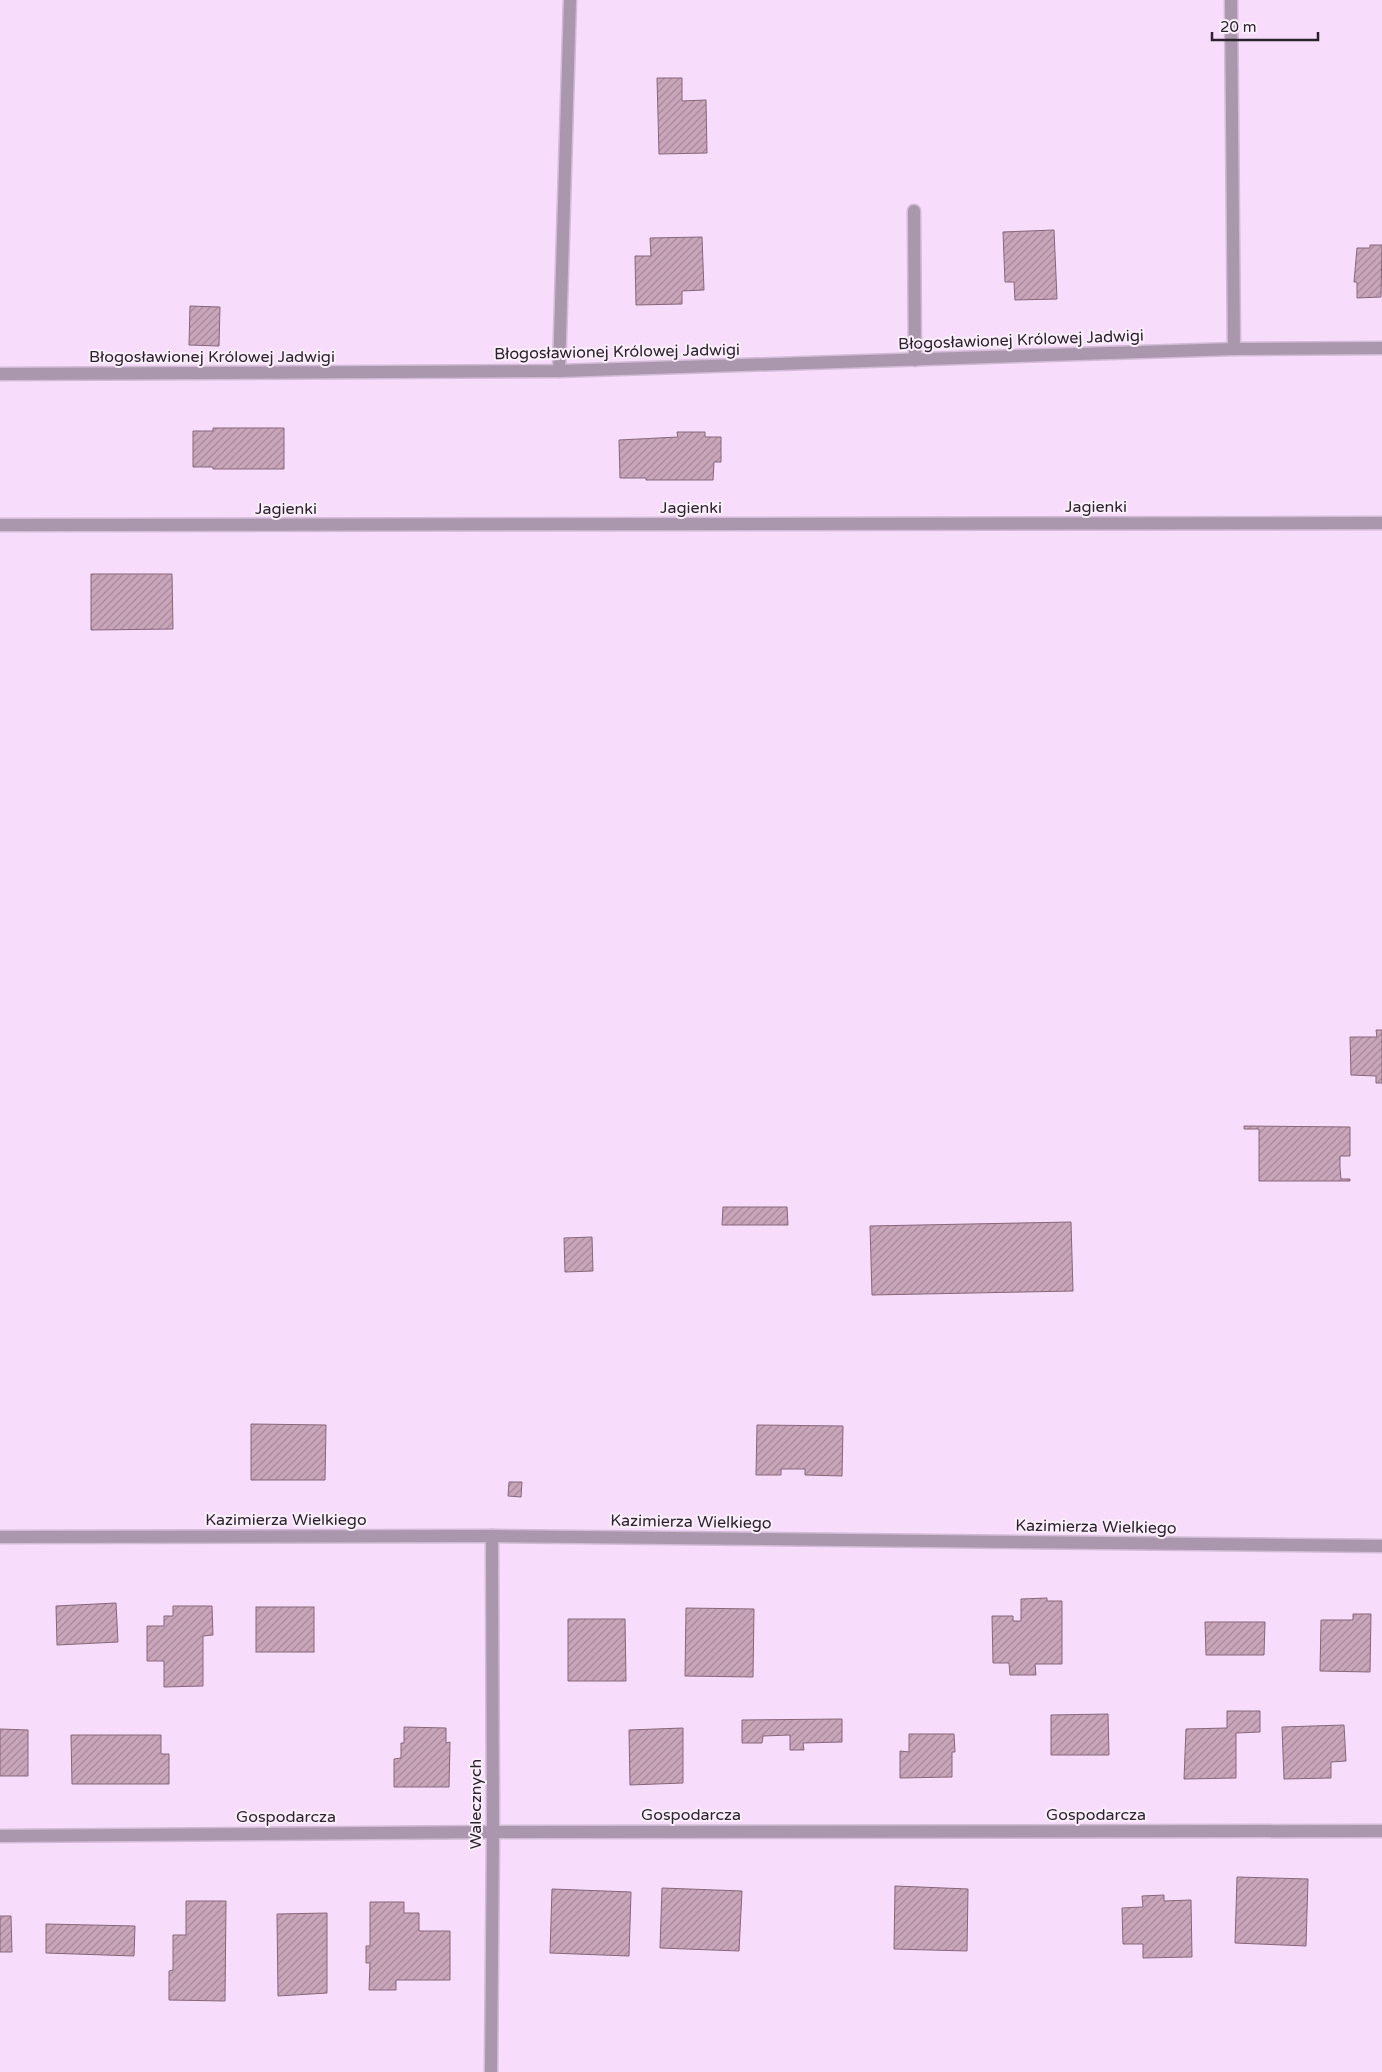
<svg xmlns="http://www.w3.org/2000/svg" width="1382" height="2072" font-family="'Varela Round',sans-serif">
  <defs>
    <pattern id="building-hatch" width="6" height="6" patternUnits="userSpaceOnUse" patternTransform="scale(1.25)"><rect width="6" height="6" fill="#caa6bb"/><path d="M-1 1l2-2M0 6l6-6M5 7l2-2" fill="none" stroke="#a48798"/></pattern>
  </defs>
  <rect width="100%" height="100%" fill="#f7dcfb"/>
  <g fill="url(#building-hatch)" stroke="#87667a">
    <polygon points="657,78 682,78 682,101 706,100 707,153 659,154"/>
    <polygon points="1054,230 1057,299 1015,300 1014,282 1005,282 1003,232"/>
    <polygon points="702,237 704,290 682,291 682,304 636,305 635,256 651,256 650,238"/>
    <polygon points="1370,245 1382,245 1381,297 1357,298 1357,282 1354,282 1357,248 1370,248"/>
    <polygon points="190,306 220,307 219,346 189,345"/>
    <polygon points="213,428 284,428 284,469 213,469 213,467 193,467 193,431 213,431"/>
    <polygon points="677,432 705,432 705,437 721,437 721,462 714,462 713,480 646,480 646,478 620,478 619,440 678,437"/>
    <polygon points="91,574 172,574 173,629 91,630"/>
    <polygon points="1376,1030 1382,1030 1382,1083 1376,1083 1376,1076 1351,1075 1350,1037 1377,1037"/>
    <polygon points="1244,1126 1350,1127 1350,1156 1340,1156 1340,1168 1341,1179 1350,1179 1350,1181 1259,1181 1259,1129 1244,1129"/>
    <polygon points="723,1207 787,1207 788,1225 722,1225"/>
    <polygon points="1071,1222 1073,1291 872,1295 870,1226"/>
    <polygon points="592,1237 593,1271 565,1272 564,1238"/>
    <polygon points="251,1424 326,1425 325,1480 251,1480"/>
    <polygon points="757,1425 843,1426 842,1476 805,1475 805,1469 781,1469 781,1475 756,1475"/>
    <polygon points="509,1482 522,1482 521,1497 508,1496"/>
    <polygon points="1047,1598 1047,1601 1062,1601 1062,1664 1035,1664 1036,1675 1010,1675 1009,1663 993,1663 992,1616 1013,1616 1013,1621 1021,1621 1021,1599"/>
    <polygon points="116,1603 118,1642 57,1645 56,1606"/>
    <polygon points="173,1606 212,1606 213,1635 203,1636 203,1686 164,1687 164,1661 147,1661 147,1626 164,1626 164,1616 173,1616"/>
    <rect x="256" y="1607" width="58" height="45"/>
    <polygon points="686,1608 754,1609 753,1677 685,1676"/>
    <polygon points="1353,1614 1371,1614 1370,1672 1320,1671 1321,1620 1353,1620"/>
    <polygon points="568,1619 625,1619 626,1681 568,1681"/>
    <polygon points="1205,1622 1265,1622 1264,1655 1206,1655"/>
    <polygon points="1227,1711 1260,1711 1260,1732 1236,1733 1236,1778 1184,1779 1186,1729 1227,1728"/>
    <polygon points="1108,1714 1109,1755 1051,1755 1051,1715"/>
    <polygon points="842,1719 842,1742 803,1743 804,1750 790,1750 790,1735 763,1736 762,1743 742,1743 742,1720"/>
    <polygon points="1344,1725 1346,1761 1331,1762 1331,1778 1284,1779 1282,1727"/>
    <polygon points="404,1727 446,1728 446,1743 450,1742 449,1787 394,1787 394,1759 401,1758 401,1743 404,1743"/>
    <polygon points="683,1728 683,1783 630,1785 629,1730"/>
    <polygon points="0,1729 28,1730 28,1776 0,1776"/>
    <polygon points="909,1734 954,1734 955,1752 952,1752 952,1777 900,1778 900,1751 909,1752"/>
    <polygon points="71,1735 161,1735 161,1754 169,1754 169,1784 72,1784"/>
    <polygon points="1237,1877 1308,1879 1306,1946 1235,1943"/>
    <polygon points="895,1886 968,1889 967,1951 894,1949"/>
    <polygon points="662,1888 742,1891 739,1951 660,1948"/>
    <polygon points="552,1889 631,1892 629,1956 550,1953"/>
    <polygon points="1164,1895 1164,1901 1191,1900 1192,1957 1143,1958 1143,1944 1123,1944 1122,1908 1143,1907 1142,1896"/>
    <polygon points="186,1901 226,1901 225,2001 169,2000 169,1971 173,1970 173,1935 186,1935"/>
    <polygon points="370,1902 404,1902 404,1913 419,1913 419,1931 450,1931 450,1980 396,1980 396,1990 369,1990 370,1963 366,1963 366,1946 370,1946"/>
    <polygon points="327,1913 327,1993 278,1996 277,1914"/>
    <polygon points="0,1916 11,1916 12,1952 0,1952"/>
    <polygon points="46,1924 135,1926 134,1956 46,1953"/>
  </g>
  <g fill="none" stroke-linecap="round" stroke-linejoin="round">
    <g stroke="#d2bbd6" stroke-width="15">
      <polyline id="service" points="914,211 915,360"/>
    </g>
    <g stroke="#d2bbd6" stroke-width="15">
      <g id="minor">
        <polyline points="1231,0 1234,349"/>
        <polyline points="559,371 570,0"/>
        <polyline points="0,374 559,371 1234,349 1382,348"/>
        <polyline points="0,525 1382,523"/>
        <polyline points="0,1537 492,1536 1382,1546"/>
        <polyline points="0,1836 493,1832 1382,1831"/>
        <polyline points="491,2072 493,1832 492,1536"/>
      </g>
    </g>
    <use href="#service" stroke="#aa96ad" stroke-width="12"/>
    <use href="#minor" stroke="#aa96ad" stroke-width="12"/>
  </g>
  <g text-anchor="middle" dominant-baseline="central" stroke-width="4" stroke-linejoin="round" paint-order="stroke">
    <g font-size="16" fill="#2c222e" stroke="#fbeffc">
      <text transform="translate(1021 340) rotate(-2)">Błogosławionej Królowej Jadwigi</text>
      <text transform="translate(617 352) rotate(-1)">Błogosławionej Królowej Jadwigi</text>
      <text x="212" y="357">Błogosławionej Królowej Jadwigi</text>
      <text x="1096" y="507">Jagienki</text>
      <text x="691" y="508">Jagienki</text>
      <text x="286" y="509">Jagienki</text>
      <text x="286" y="1520">Kazimierza Wielkiego</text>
      <text transform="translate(691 1522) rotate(1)">Kazimierza Wielkiego</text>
      <text transform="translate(1096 1527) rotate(1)">Kazimierza Wielkiego</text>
      <text transform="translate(476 1804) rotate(-90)">Walecznych</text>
      <text x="691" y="1815">Gospodarcza</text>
      <text x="1096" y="1815">Gospodarcza</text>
      <text x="286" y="1817">Gospodarcza</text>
    </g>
  </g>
  <path d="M1212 32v8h106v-8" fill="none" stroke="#2c222e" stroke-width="2.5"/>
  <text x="1220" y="32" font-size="15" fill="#2c222e" stroke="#fbeffc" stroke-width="4" paint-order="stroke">20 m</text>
</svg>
